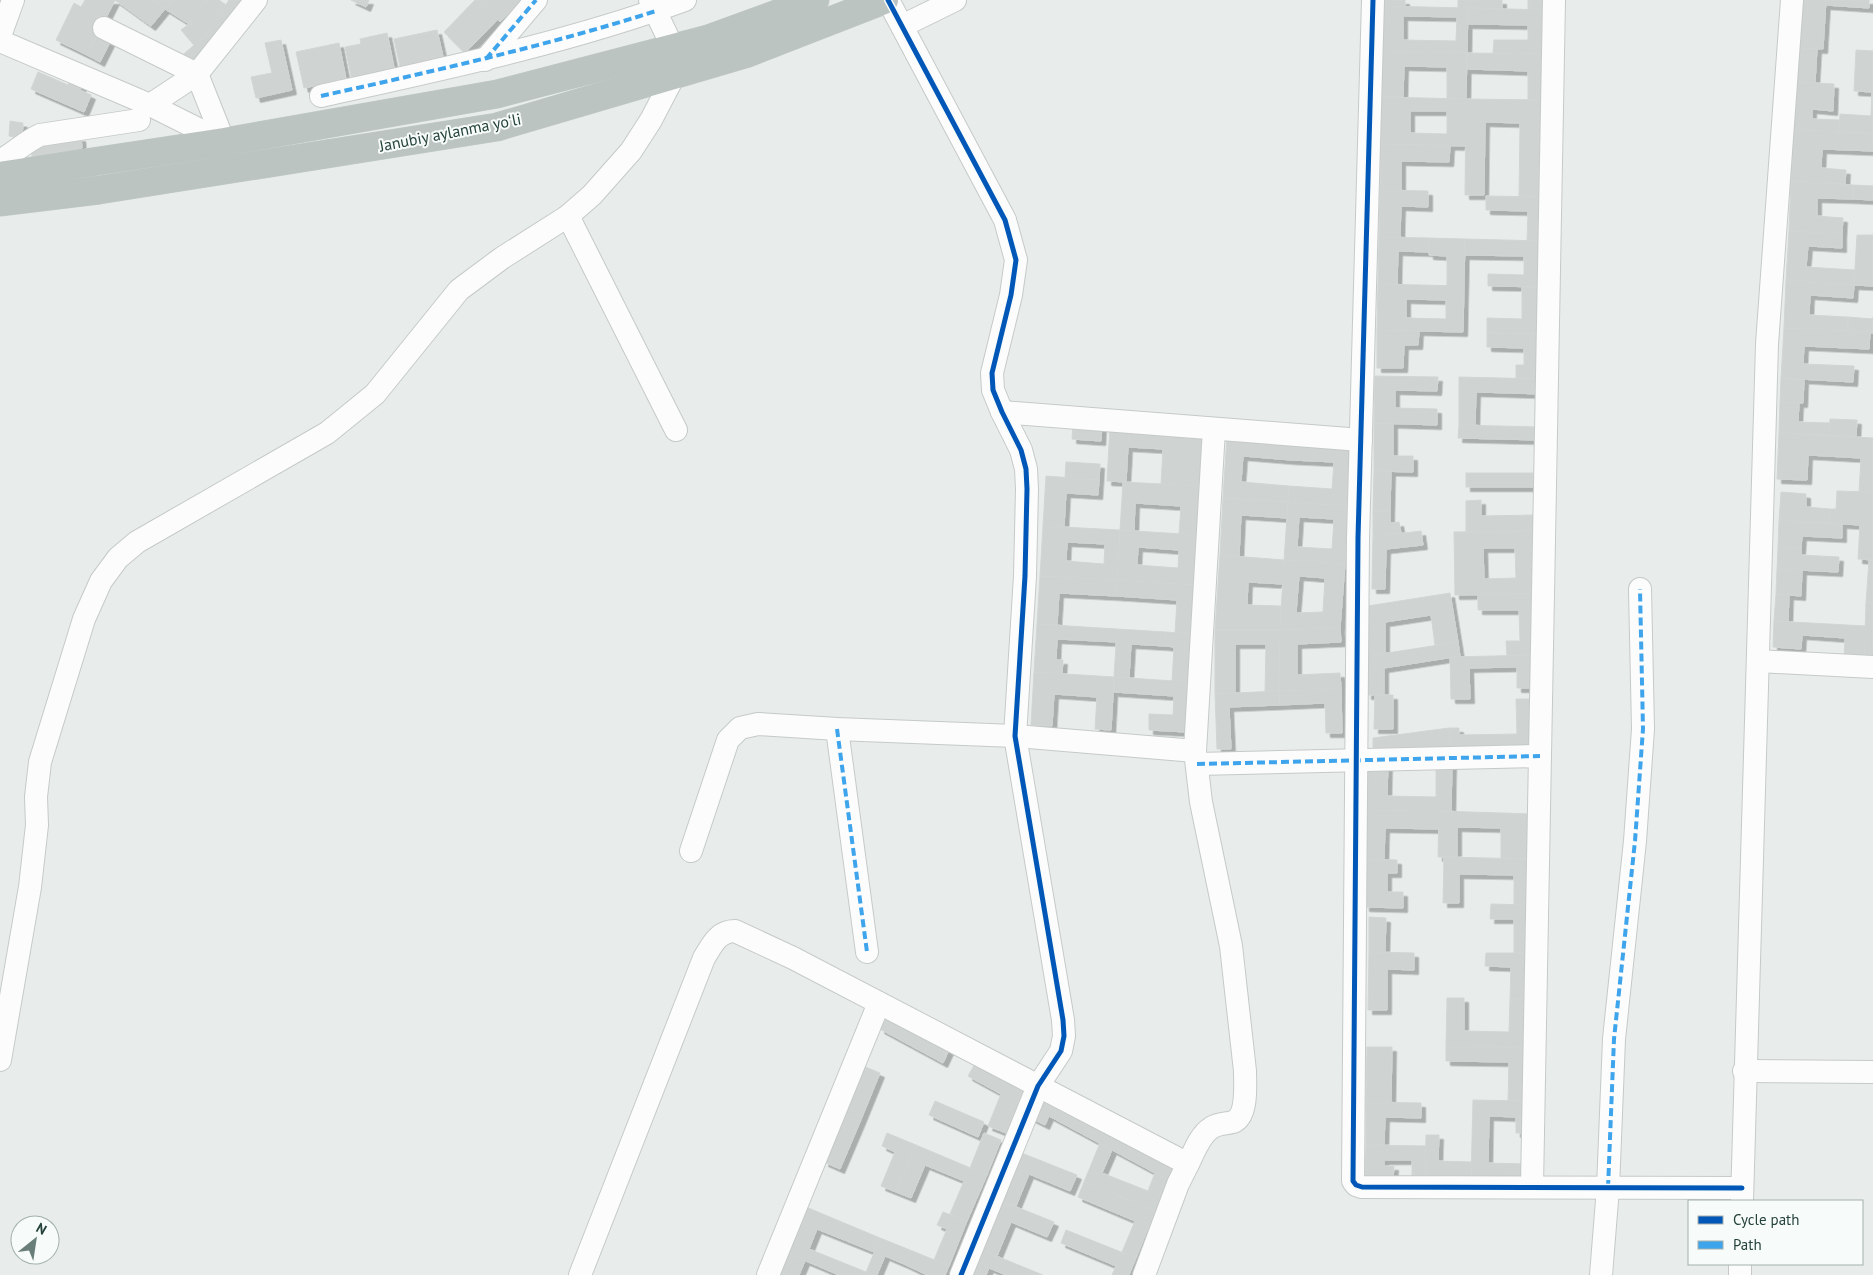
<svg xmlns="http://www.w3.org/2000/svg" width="1873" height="1275" font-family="'PT Sans',sans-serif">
  <defs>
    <filter id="shadow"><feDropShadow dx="4.5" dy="4.5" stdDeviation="0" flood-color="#0004"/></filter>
  </defs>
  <rect width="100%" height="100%" fill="#e8edeb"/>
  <g fill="#cfd4d2" stroke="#d1d6d4" fill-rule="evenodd" filter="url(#shadow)">
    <polygon points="85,0 115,0 87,55 56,40 74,3 81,7"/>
    <polygon points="115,0 153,0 165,9 151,26"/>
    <polygon points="153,0 171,0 165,9"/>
    <polygon points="171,0 206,0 189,24 165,9"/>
    <polygon points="206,0 219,0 226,5 206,35 189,24"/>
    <polygon points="229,0 248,0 219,44 206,35"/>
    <polygon points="351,0 369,0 366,7"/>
    <polygon points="475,0 478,0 498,19 465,53 444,32"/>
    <polygon points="478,0 522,0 500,22"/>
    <polygon points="1383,0 1405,0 1405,7 1383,6"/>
    <polygon points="1458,0 1502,0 1502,9 1458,8"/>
    <polygon points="1528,0 1549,0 1549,10 1528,9"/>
    <polygon points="1800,0 1826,0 1823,49 1798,48"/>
    <polygon points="1826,0 1869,0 1869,8 1825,5"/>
    <path d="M1383,6L1468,8L1467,53L1382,51ZM1403,16L1457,17L1456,41L1403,40Z"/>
    <polygon points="1468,8 1549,10 1549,54 1493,53 1494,40 1528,40 1528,25 1468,24"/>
    <polygon points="189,24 206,35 194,45 181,30"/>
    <polygon points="437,30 444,61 401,71 394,39"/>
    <polygon points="387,33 395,72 352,81 345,47 361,44 360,39"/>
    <polygon points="98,34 111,40 100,62 87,55"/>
    <polygon points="206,35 216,42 187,66 179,58"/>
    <polygon points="281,40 292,90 256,98 251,77 272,73 265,43"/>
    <polygon points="339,43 346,79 304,88 296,52"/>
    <polygon points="1798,48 1817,49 1815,83 1796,82"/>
    <polygon points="1856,50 1873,51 1873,92 1854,91"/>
    <polygon points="1382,51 1467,53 1466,99 1447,98 1447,67 1404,66 1403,97 1381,97"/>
    <polygon points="1467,53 1549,54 1548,100 1528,100 1528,71 1467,69"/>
    <polygon points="38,72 68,85 70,80 82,85 80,90 91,95 84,112 31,89"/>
    <polygon points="1796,82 1834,84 1833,111 1812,109 1812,119 1839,120 1839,132 1794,129"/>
    <polygon points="1872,92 1873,134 1839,132 1840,114 1871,116"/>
    <path d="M1381,97L1466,99V146L1381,144ZM1410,111H1447V134L1410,133Z"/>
    <polygon points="1466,99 1548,100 1546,197 1519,196 1520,123 1485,122 1484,195 1465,195"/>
    <polygon points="10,121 23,123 22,138 9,136"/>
    <polygon points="1794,129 1873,134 1873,151 1822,149 1821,168 1846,170 1845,184 1791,181"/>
    <polygon points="81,137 82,148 32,156 30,145"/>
    <polygon points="1381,144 1450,146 1449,162 1401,161 1401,191 1380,190"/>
    <polygon points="1791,181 1853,185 1853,199 1817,198 1817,216 1843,218 1842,234 1789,231"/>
    <polygon points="1853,185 1873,186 1873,200 1853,199"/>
    <polygon points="1380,190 1428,191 1428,207 1401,206 1400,238 1379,237"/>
    <polygon points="1486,196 1546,197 1545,241 1527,240 1528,211 1486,210"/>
    <polygon points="1789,231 1842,234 1842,248 1808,246 1806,267 1855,270 1854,285 1786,281"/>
    <polygon points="1857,235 1873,235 1873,286 1854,285"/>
    <polygon points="1379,237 1429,238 1429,252 1398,251 1397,285 1378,284"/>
    <polygon points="1429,238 1465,239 1464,286 1447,286 1447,256 1429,255"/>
    <polygon points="1465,239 1545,241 1544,287 1488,286 1488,274 1524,275 1524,256 1464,255"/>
    <polygon points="1786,281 1854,285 1853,298 1810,295 1809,315 1848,317 1848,331 1784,328"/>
    <path d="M1378,284L1464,286L1463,332L1377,330ZM1406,299L1446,300V319L1406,318Z"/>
    <polygon points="1522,287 1544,287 1544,334 1487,333 1487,318 1522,319"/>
    <polygon points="1848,317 1873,319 1873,317 1873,333 1848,331"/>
    <polygon points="1784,328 1870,332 1869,349 1804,346 1803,364 1854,366 1853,382 1781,378"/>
    <polygon points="1377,330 1419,331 1418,345 1404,345 1403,368 1377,368"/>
    <polygon points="1487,333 1544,334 1543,379 1516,378 1516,365 1524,365 1524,348 1487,347"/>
    <polygon points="1375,376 1438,377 1437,391 1395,390 1395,408 1437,409 1437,425 1374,423"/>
    <polygon points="1459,377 1543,379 1542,394 1476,392 1475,426 1459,425"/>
    <polygon points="1781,378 1804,380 1803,403 1780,402"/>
    <polygon points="1780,402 1799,403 1798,422 1830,423 1829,435 1779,433"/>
    <polygon points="1830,419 1857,420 1856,437 1829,435"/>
    <polygon points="1073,423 1102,425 1101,441 1072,439"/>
    <polygon points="1374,423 1393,424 1393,456 1413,456 1413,472 1374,471"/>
    <polygon points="1459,425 1539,427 1538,440 1458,438"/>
    <polygon points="1110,427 1129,428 1126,482 1107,481"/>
    <polygon points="1129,428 1204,433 1201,486 1161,484 1163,449 1128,447"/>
    <polygon points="1779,433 1873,438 1873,492 1859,492 1861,458 1808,455 1807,480 1777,479"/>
    <polygon points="1227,436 1292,440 1291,460 1243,456 1241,482 1289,486 1288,502 1223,498"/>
    <polygon points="1292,440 1352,444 1348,506 1288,502 1289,486 1332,489 1334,462 1291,460"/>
    <polygon points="1066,462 1100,464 1099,480 1065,478"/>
    <polygon points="1374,471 1391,471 1390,511 1373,511"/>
    <rect x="1466" y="473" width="67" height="14"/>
    <polygon points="1046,476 1099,480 1098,495 1066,493 1064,527 1043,526"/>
    <polygon points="1123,482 1201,486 1198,535 1179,534 1181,506 1135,503 1134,531 1120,530"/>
    <polygon points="1837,491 1873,492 1873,560 1858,559 1860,525 1829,523 1830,509 1836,509"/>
    <polygon points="1781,492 1806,494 1806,507 1830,509 1829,523 1779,521"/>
    <polygon points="1223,498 1288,502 1287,518 1241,515 1239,557 1220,555"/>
    <polygon points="1481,500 1481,516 1533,515 1533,531 1466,532 1466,501"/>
    <path d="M1288,502L1348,506L1345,564L1284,560ZM1299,517L1334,519L1332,549L1297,547Z"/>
    <polygon points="1373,511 1390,511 1390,523 1399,522 1401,533 1373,537"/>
    <polygon points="1779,521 1842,524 1842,538 1802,536 1801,548 1778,547"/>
    <path d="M1043,526L1120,530L1117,580L1040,576ZM1067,542L1105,544L1104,564L1066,561Z"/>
    <path d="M1120,530L1198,535L1195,585L1117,580ZM1138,547L1179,550L1178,568L1137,565Z"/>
    <polygon points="1421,531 1423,545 1386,549 1385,589 1372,589 1373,537"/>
    <path d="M1533,531L1534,594L1455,595L1454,532ZM1483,548H1515L1516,578L1484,579Z"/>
    <polygon points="1778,547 1801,548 1801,555 1839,557 1838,572 1777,569"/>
    <polygon points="1220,555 1284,560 1283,584 1248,582 1247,605 1281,606 1280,630 1215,630"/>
    <path d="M1284,560L1345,564L1340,628L1280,630ZM1299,576L1325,578L1323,612L1296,613Z"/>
    <polygon points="1869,560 1873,560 1873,603 1866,603"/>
    <polygon points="1777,569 1802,570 1801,596 1776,594"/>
    <polygon points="1040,576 1117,580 1116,596 1059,593 1057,625 1037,624"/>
    <polygon points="1117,580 1195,585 1192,634 1175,633 1177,600 1116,596"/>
    <polygon points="1450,593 1458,642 1435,645 1431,615 1385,622 1385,653 1368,656 1368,606"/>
    <polygon points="1478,594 1534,594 1535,655 1507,656 1506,641 1520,641 1519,610 1478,610"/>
    <polygon points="1776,594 1789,595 1788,622 1774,621"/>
    <polygon points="1866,603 1873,603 1873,660 1864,659"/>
    <polygon points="1774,621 1866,626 1864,659 1844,658 1845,638 1802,635 1801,649 1773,647"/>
    <polygon points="1037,624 1117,629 1117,642 1057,639 1056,660 1063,660 1062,674 1034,672"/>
    <polygon points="1340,628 1341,642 1297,644 1297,675 1340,673 1341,689 1279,691 1280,630"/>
    <polygon points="1117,629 1166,632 1165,646 1131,644 1129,678 1114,677"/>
    <polygon points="1215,630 1280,630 1279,691 1265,691 1266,644 1235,644 1235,693 1215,694"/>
    <polygon points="1166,632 1192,634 1189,682 1172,681 1174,647 1165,646"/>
    <polygon points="1458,642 1460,656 1384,668 1384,695 1367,695 1368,656"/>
    <polygon points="1535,655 1535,688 1517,688 1517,667 1469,668 1470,699 1451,699 1450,657"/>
    <polygon points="1034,672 1114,677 1111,730 1095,729 1097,697 1054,694 1052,726 1031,725"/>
    <polygon points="1114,677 1189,682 1186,732 1149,730 1149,714 1173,715 1174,696 1114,692"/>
    <polygon points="1341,689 1342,733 1326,733 1325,703 1280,705 1279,691"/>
    <polygon points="1279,691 1280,705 1229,707 1231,749 1217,749 1215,694"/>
    <polygon points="1375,695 1393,695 1393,729 1374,729"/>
    <polygon points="1516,699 1533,699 1534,748 1450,749 1449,728 1459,728 1459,735 1517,734"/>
    <polygon points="1449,728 1450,749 1373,750 1373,738"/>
    <polygon points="1368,762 1388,763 1387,796 1436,797 1436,764 1452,764 1451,812 1367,810"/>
    <polygon points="1367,810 1439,811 1439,829 1385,828 1384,860 1366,859"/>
    <polygon points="1439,811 1532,814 1531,859 1501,858 1501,828 1457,827 1457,857 1438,857"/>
    <polygon points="1444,857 1531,859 1530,905 1514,904 1514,875 1459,874 1459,903 1443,903"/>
    <polygon points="1366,859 1397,860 1397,873 1387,873 1387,892 1403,892 1403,908 1365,907"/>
    <polygon points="1491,904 1530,905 1529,953 1514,953 1514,919 1490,919"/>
    <polygon points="1369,917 1386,918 1385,952 1369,952"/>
    <polygon points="1369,952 1414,953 1414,970 1387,969 1387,1010 1368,1010"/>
    <polygon points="1486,953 1529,953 1529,1000 1510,999 1511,967 1485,966"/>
    <polygon points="1447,998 1464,998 1464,1031 1509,1032 1510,999 1529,1000 1528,1048 1446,1046"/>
    <polygon points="887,1015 950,1048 943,1063 880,1029"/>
    <polygon points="1446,1046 1528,1048 1527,1101 1508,1101 1509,1062 1446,1061"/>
    <polygon points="1367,1047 1392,1047 1391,1103 1366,1102"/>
    <polygon points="976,1062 1024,1087 1006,1133 988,1126 1001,1094 968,1076"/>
    <polygon points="863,1066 880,1073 860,1122 843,1115"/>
    <polygon points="1043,1094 1174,1165 1168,1180 1049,1116 1045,1125 1031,1118"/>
    <polygon points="1473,1100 1527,1101 1526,1133 1516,1133 1516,1117 1489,1116 1488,1163 1526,1164 1525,1180 1471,1179"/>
    <polygon points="935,1101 984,1122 978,1137 929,1115"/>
    <polygon points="1366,1102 1421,1103 1421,1118 1385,1117 1384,1145 1366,1145"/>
    <polygon points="843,1115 860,1122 840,1169 824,1162"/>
    <polygon points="887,1133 916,1145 896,1192 881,1186 895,1152 882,1146"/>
    <polygon points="984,1133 1001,1140 987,1175 970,1168"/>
    <polygon points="1426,1135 1439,1135 1438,1161 1472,1162 1471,1179 1425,1178"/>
    <polygon points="1100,1143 1112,1150 1102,1173 1148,1191 1155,1173 1168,1180 1155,1211 1084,1182"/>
    <polygon points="916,1145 987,1175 967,1221 950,1214 964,1181 925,1165 911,1198 896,1192"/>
    <polygon points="1366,1145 1426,1146 1425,1181 1412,1181 1412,1160 1384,1160 1384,1166 1394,1166 1393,1180 1365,1180"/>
    <polygon points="1019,1152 1077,1175 1070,1191 1029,1174 1016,1206 999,1200"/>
    <polygon points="1084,1182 1155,1211 1136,1258 1122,1252 1135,1221 1078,1197"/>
    <polygon points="999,1200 1054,1222 1047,1237 1011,1222 997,1256 979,1249"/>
    <polygon points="806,1207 880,1238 874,1252 817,1229 809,1249 866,1272 865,1275 839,1275 787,1253"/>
    <polygon points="943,1212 967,1221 949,1266 934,1260 947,1229 937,1225"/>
    <polygon points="1066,1230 1136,1258 1129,1275 1112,1275 1116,1266 1061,1243"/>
    <polygon points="880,1238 910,1250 904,1264 885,1256 877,1275 865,1275"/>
    <polygon points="979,1249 1043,1275 1006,1275 989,1268 986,1275 969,1275"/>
    <polygon points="910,1250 949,1266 945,1275 927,1275 904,1264"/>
    <polygon points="787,1253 805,1261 799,1275 778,1275"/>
  </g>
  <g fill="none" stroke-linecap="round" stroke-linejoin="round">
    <g stroke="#c5cac8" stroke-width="24">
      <g id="minor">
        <polyline points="650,0 673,48"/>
        <polyline points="888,0 1005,220 1016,260 1011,295 992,373 993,390 1002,412 1021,450 1026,469 1027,489 1025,576 1015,736 1063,1020 1064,1036 1061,1051 1038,1086 961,1275"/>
        <polyline points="1373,0 1358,538 1353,1181 1356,1185 1362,1187 1742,1188"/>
        <polyline points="902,26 955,0"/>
        <polyline points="104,28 197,74 224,142"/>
        <polyline points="0,36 13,0"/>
        <polyline points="0,41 150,105 224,142"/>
        <polyline points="485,60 536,0"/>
        <path d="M321,96C443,69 567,43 685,0"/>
        <polyline points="150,105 197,74 256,0"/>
        <path d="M0,161C14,153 25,142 40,135L139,120"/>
        <polyline points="568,216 676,430"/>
        <polyline points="1002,412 1361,440"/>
        <polyline points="1758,661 1873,667"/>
        <polyline points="837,729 867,952"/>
        <polyline points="1197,764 1540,756"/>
        <polyline points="691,851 728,740 740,728 758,724 837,729 1015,736 1195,751"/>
        <polyline points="0,1060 30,887 37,825 36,797 40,762 84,619 101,581 118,558 137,542 327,433 375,394 459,290 502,258 568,216 592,195 631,151 651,120 675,74"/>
        <polyline points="1744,1071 1873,1072"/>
        <path d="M1188,1164C1194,1152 1200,1135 1211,1128C1218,1123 1226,1124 1233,1122C1248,1116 1245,1085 1245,1071L1231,946L1201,802L1195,751L1214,429"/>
        <polyline points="1532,1186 1554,0"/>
        <polyline points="1742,1201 1767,344 1792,0"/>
        <path d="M580,1275L704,958C712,945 718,931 735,931L793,958L1188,1164L1178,1184L1144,1275"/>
        <polyline points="768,1275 879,1003"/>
        <polyline points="1601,1275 1608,1188 1614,1039 1635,841 1643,729 1640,589"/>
        <polyline points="1740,1275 1740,1264"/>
      </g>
    </g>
    <g stroke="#c3ccc9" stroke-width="29">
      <g id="highway">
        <polyline points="0,176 224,142 497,94 708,39 815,0"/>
        <polyline points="0,202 99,190 497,127 748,53 884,0"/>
      </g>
    </g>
    <use href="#minor" stroke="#fcfcfc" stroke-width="22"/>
    <use href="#highway" stroke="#bcc4c2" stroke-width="28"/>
    <g stroke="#3ea4ec" stroke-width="4" stroke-dasharray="8 4" stroke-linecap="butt">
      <polyline points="486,59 536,0"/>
      <path d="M321,96C434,71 546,46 656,11"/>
      <polyline points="837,729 867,952"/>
      <polyline points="1197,764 1540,756"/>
      <polyline points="1608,1188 1614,1039 1635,841 1643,729 1640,589"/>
    </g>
    <g stroke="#f7fbf9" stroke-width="8">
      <g id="cycleway">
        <polyline points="888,0 1005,220 1016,260 1011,295 992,373 993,390 1002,412 1021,450 1026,469 1027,489 1025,576 1015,736 1063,1020 1064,1036 1061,1051 1038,1086 961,1275"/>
        <polyline points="1373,0 1358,538 1353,1181 1356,1185 1362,1187 1742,1188"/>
      </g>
    </g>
    <use href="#cycleway" stroke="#0057b8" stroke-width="5"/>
  </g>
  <g text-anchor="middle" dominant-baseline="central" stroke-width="4" stroke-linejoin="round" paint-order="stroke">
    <g font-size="16" fill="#24423a" stroke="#f7fbf9">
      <text transform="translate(450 132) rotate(-11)">Janubiy aylanma yoʻli</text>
    </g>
  </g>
  <rect x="1688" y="1200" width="175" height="65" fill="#f7fbf9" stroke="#a3b1ad"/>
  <rect x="1698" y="1216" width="25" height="8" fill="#0057b8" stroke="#a3b1ad"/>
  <text x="1733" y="1225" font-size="15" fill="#24423a">Cycle path</text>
  <rect x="1698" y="1241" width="25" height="8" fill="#3ea4ec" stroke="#a3b1ad"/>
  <text x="1733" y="1250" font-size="15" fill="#24423a">Path</text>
  <g transform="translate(35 1240) rotate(30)"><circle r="24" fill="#f7fbf9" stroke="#a3b1ad"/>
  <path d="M0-4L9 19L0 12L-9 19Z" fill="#697e78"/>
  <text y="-8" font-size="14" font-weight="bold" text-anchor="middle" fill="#24423a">N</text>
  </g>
</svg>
